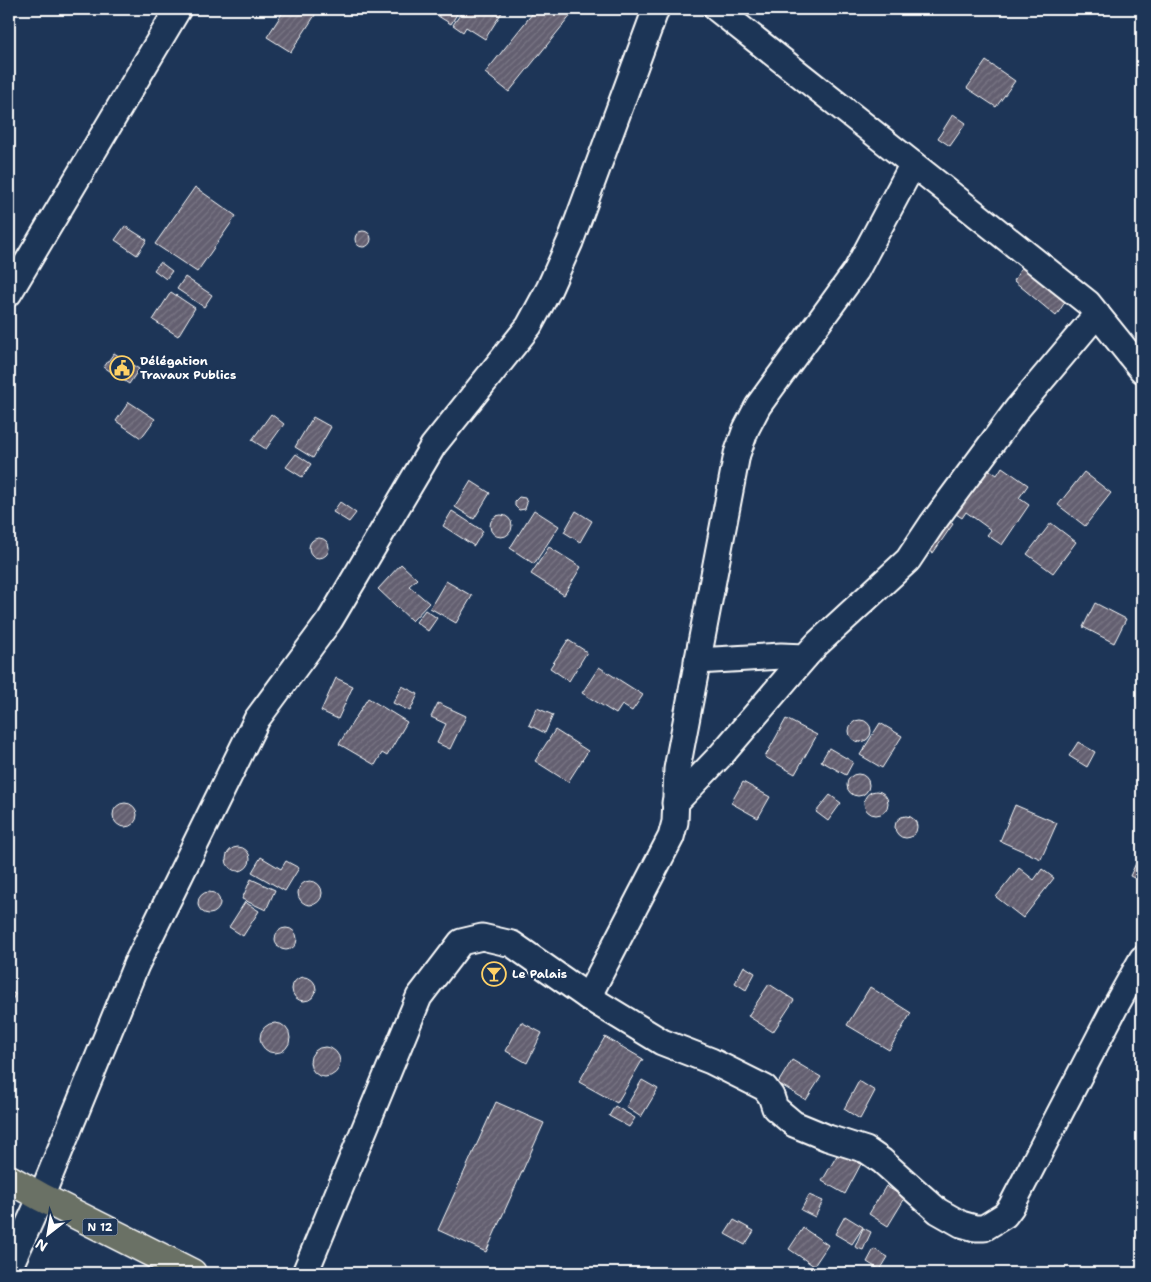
<svg xmlns="http://www.w3.org/2000/svg" width="1151" height="1282" font-family="'Shantell Sans',sans-serif">
  <defs>
    <pattern id="building-hatch" width="6" height="6" patternUnits="userSpaceOnUse" patternTransform="scale(1.25)"><rect width="6" height="6" fill="#635f70"/><path d="M-1 1l2-2M0 6l6-6M5 7l2-2" fill="none" stroke="#7a7785"/></pattern>
  </defs>
  <rect width="100%" height="100%" fill="#1d3557"/>
  <filter id="ink" filterUnits="userSpaceOnUse"><feTurbulence type="fractalNoise" baseFrequency=".02" numOctaves="2"/><feDisplacementMap in="SourceGraphic" scale="10" xChannelSelector="R" yChannelSelector="G"/><feConvolveMatrix kernelMatrix="1 2 1 2 8 2 1 2 1" color-interpolation-filters="sRGB"/></filter>
  <g filter="url(#ink)">
    <g fill="url(#building-hatch)" stroke="#fff">
      <polygon points="285,9 311,9 317,12 291,52 267,37"/>
      <polygon points="442,9 460,9 451,24 438,16"/>
      <polygon points="464,9 504,9 485,39 466,27 463,32 453,25"/>
      <polygon points="536,9 576,9 509,92 485,73"/>
      <polygon points="986,61 1015,81 996,107 967,88"/>
      <polygon points="953,114 966,123 950,146 938,138"/>
      <polygon points="195,187 236,216 197,272 155,244"/>
      <polygon points="125,226 147,240 137,255 115,240"/>
      <circle cx="363" cy="239" r="8"/>
      <polygon points="160,262 172,271 166,279 154,270"/>
      <polygon points="1022,266 1065,302 1056,316 1014,281"/>
      <polygon points="185,277 212,295 204,307 177,289"/>
      <polygon points="171,292 195,308 178,336 153,320"/>
      <polygon points="114,353 139,369 129,384 104,367"/>
      <polygon points="129,402 155,419 141,438 116,421"/>
      <polygon points="271,414 284,424 266,449 252,440"/>
      <polygon points="313,417 331,427 313,458 295,447"/>
      <polygon points="296,454 311,464 302,477 286,467"/>
      <polygon points="982,465 997,475 1002,467 1028,485 1019,498 1029,505 1002,545 987,535 991,530 966,512 962,518 950,510"/>
      <polygon points="1084,472 1111,493 1085,526 1058,505"/>
      <polygon points="471,481 490,493 474,519 455,507"/>
      <polygon points="519,497 525,498 527,503 525,509 519,510 515,506 515,501"/>
      <polygon points="340,502 356,513 349,522 333,512"/>
      <polygon points="534,510 559,526 534,564 510,548"/>
      <polygon points="452,511 483,531 474,546 443,526"/>
      <polygon points="576,511 592,521 580,542 564,532"/>
      <circle cx="501" cy="526" r="11"/>
      <polygon points="942,516 953,524 933,553 921,545"/>
      <polygon points="1051,523 1076,542 1053,573 1027,554"/>
      <circle cx="319" cy="548" r="10"/>
      <polygon points="549,547 581,567 564,595 531,574"/>
      <polygon points="401,564 417,579 409,586 429,603 412,621 378,589"/>
      <polygon points="446,581 472,596 456,623 430,608"/>
      <polygon points="1095,603 1126,619 1114,643 1083,627"/>
      <polygon points="425,610 437,618 428,631 416,622"/>
      <polygon points="568,640 587,652 569,681 550,668"/>
      <polygon points="599,667 643,695 632,711 622,705 616,714 582,693"/>
      <polygon points="336,678 353,686 338,719 321,711"/>
      <polygon points="402,686 418,694 410,711 393,703"/>
      <polygon points="368,698 407,722 387,756 382,753 375,765 339,744"/>
      <polygon points="438,703 466,716 450,749 437,743 446,724 431,717"/>
      <polygon points="537,708 553,715 545,733 529,725"/>
      <polygon points="786,719 817,735 795,774 765,757"/>
      <circle cx="860" cy="731" r="11"/>
      <polygon points="880,723 902,736 882,768 860,755"/>
      <polygon points="555,730 588,751 568,782 535,761"/>
      <polygon points="1078,742 1095,752 1087,767 1069,756"/>
      <polygon points="829,748 853,762 846,775 821,761"/>
      <circle cx="858" cy="785" r="11"/>
      <polygon points="743,782 770,797 758,818 731,803"/>
      <circle cx="876" cy="803" r="12"/>
      <polygon points="830,795 841,803 828,821 816,812"/>
      <circle cx="125" cy="815" r="12"/>
      <polygon points="1015,805 1057,823 1041,859 1000,841"/>
      <circle cx="906" cy="827" r="11"/>
      <circle cx="238" cy="859" r="12"/>
      <polygon points="261,857 281,869 286,861 299,868 285,891 252,872"/>
      <polygon points="1137,861 1142,864 1142,882 1130,876"/>
      <polygon points="1019,868 1034,880 1042,869 1054,878 1023,918 996,897"/>
      <polygon points="251,879 275,890 266,910 242,899"/>
      <circle cx="310" cy="893" r="12"/>
      <circle cx="209" cy="903" r="11"/>
      <polygon points="245,902 259,911 243,936 229,927"/>
      <circle cx="286" cy="939" r="11"/>
      <polygon points="744,966 755,973 746,990 735,983"/>
      <circle cx="304" cy="989" r="12"/>
      <polygon points="769,984 794,1000 773,1032 748,1016"/>
      <polygon points="870,987 911,1013 889,1050 847,1025"/>
      <polygon points="9,991 15,994 9,1007"/>
      <polygon points="521,1022 542,1033 527,1063 506,1051"/>
      <circle cx="275" cy="1038" r="15"/>
      <polygon points="605,1037 643,1059 617,1103 579,1082"/>
      <circle cx="325" cy="1062" r="15"/>
      <polygon points="792,1060 821,1077 806,1100 778,1083"/>
      <polygon points="642,1080 658,1089 641,1117 626,1107"/>
      <polygon points="859,1081 875,1091 860,1119 844,1109"/>
      <polygon points="496,1102 544,1123 486,1252 438,1230"/>
      <polygon points="615,1106 635,1118 629,1127 609,1116"/>
      <polygon points="839,1152 861,1164 845,1194 822,1181"/>
      <polygon points="886,1186 905,1198 888,1226 869,1214"/>
      <polygon points="809,1195 823,1201 815,1217 801,1210"/>
      <polygon points="845,1216 863,1227 852,1244 835,1234"/>
      <polygon points="734,1220 754,1231 745,1245 725,1234"/>
      <polygon points="803,1228 828,1245 814,1266 789,1249"/>
      <polygon points="863,1228 871,1232 863,1250 855,1247"/>
      <polygon points="874,1249 888,1257 880,1270 867,1262"/>
    </g>
    <g fill="none" stroke-linecap="round" stroke-linejoin="round">
      <g stroke="#fff" stroke-width="29">
        <g id="minor">
          <polyline points="913,164 1088,303 1142,370"/>
          <polyline points="9,293 178,9"/>
          <polyline points="697,661 781,656 805,657 818,643 908,560 932,524 1018,408 1097,314"/>
          <polyline points="675,803 722,754 805,657"/>
          <polyline points="588,997 671,837 675,822 677,769 737,454 746,429 758,406 856,271 913,164 717,9"/>
          <polyline points="9,1268 41,1197 136,965 257,719 330,620 433,446 529,326 549,289 570,242 656,9"/>
          <polyline points="305,1273 419,997 461,942 482,937 512,944 588,997 662,1042 711,1061 765,1088 771,1096 775,1108 794,1124 828,1138 866,1150 882,1161 938,1211 961,1224 975,1228 984,1228 1005,1215 1011,1207 1114,1009 1142,959"/>
        </g>
      </g>
      <g stroke="#fff" stroke-width="31">
        <polyline id="trunk" points="9,1179 41,1197 192,1273"/>
      </g>
      <use href="#minor" stroke="#1d3557" stroke-width="25"/>
      <use href="#trunk" stroke="#6b7165" stroke-width="28"/>
    </g>
  </g>
  <defs>
    <g id="civic-ring" transform="scale(1.25)"><circle r="9.5" fill="#1d3557" stroke="#ffd166" stroke-width="1.5"/><path d="M-.6-6.5H3V-4.5H.6V-3L4-1V1h2V6H-6V1h2V-1L-.6-3ZM-1.2 2.5V6h2.4V2.5Z" fill="#ffd166"/></g>
    <g id="bar-ring" transform="scale(1.25)"><circle r="9.5" fill="#1d3557" stroke="#ffd166" stroke-width="1.5"/><path d="M-6-5H6L.8 .8V4.5H3.5V6h-7V4.5H-.8V.8Z" fill="#ffd166"/></g>
  </defs>
  <g fill-rule="evenodd">
    <use href="#civic-ring" x="122" y="368"/>
    <use href="#bar-ring" x="494" y="974"/>
  </g>
  <g text-anchor="middle" dominant-baseline="central" stroke-width="4.5" stroke-linejoin="round" paint-order="stroke">
    <rect fill="#1d3557" stroke="#bbc2cd" stroke-width="1" x="82.5" y="1218.5" width="35" height="17" rx="4"/>
    <g font-size="11" font-weight="bold" fill="#fff">
      <text x="100" y="1227">N 12</text>
    </g>
    <g font-size="12" font-weight="bold" fill="#fff" stroke="#1d3557" text-anchor="start">
      <text x="140" y="361">Délégation<tspan x="140" dy="14">Travaux Publics</tspan></text>
      <text x="512" y="974">Le Palais</text>
    </g>
  </g>
  <rect width="1151" height="1282" fill="none" stroke="#1d3557" stroke-width="30"/>
  <rect x="15" y="15" width="1121" height="1252" fill="none" stroke="#fff" stroke-width="2" filter="url(#ink)"/>
  <g transform="translate(48 1234) rotate(211)" stroke="#1d3557" stroke-width="4" paint-order="stroke">
  <path d="M0-4L9 19L0 12L-9 19Z" fill="#ffffff"/>
  <text y="-8" font-size="14" font-weight="bold" text-anchor="middle" fill="#ffffff">N</text>
  </g>
</svg>
